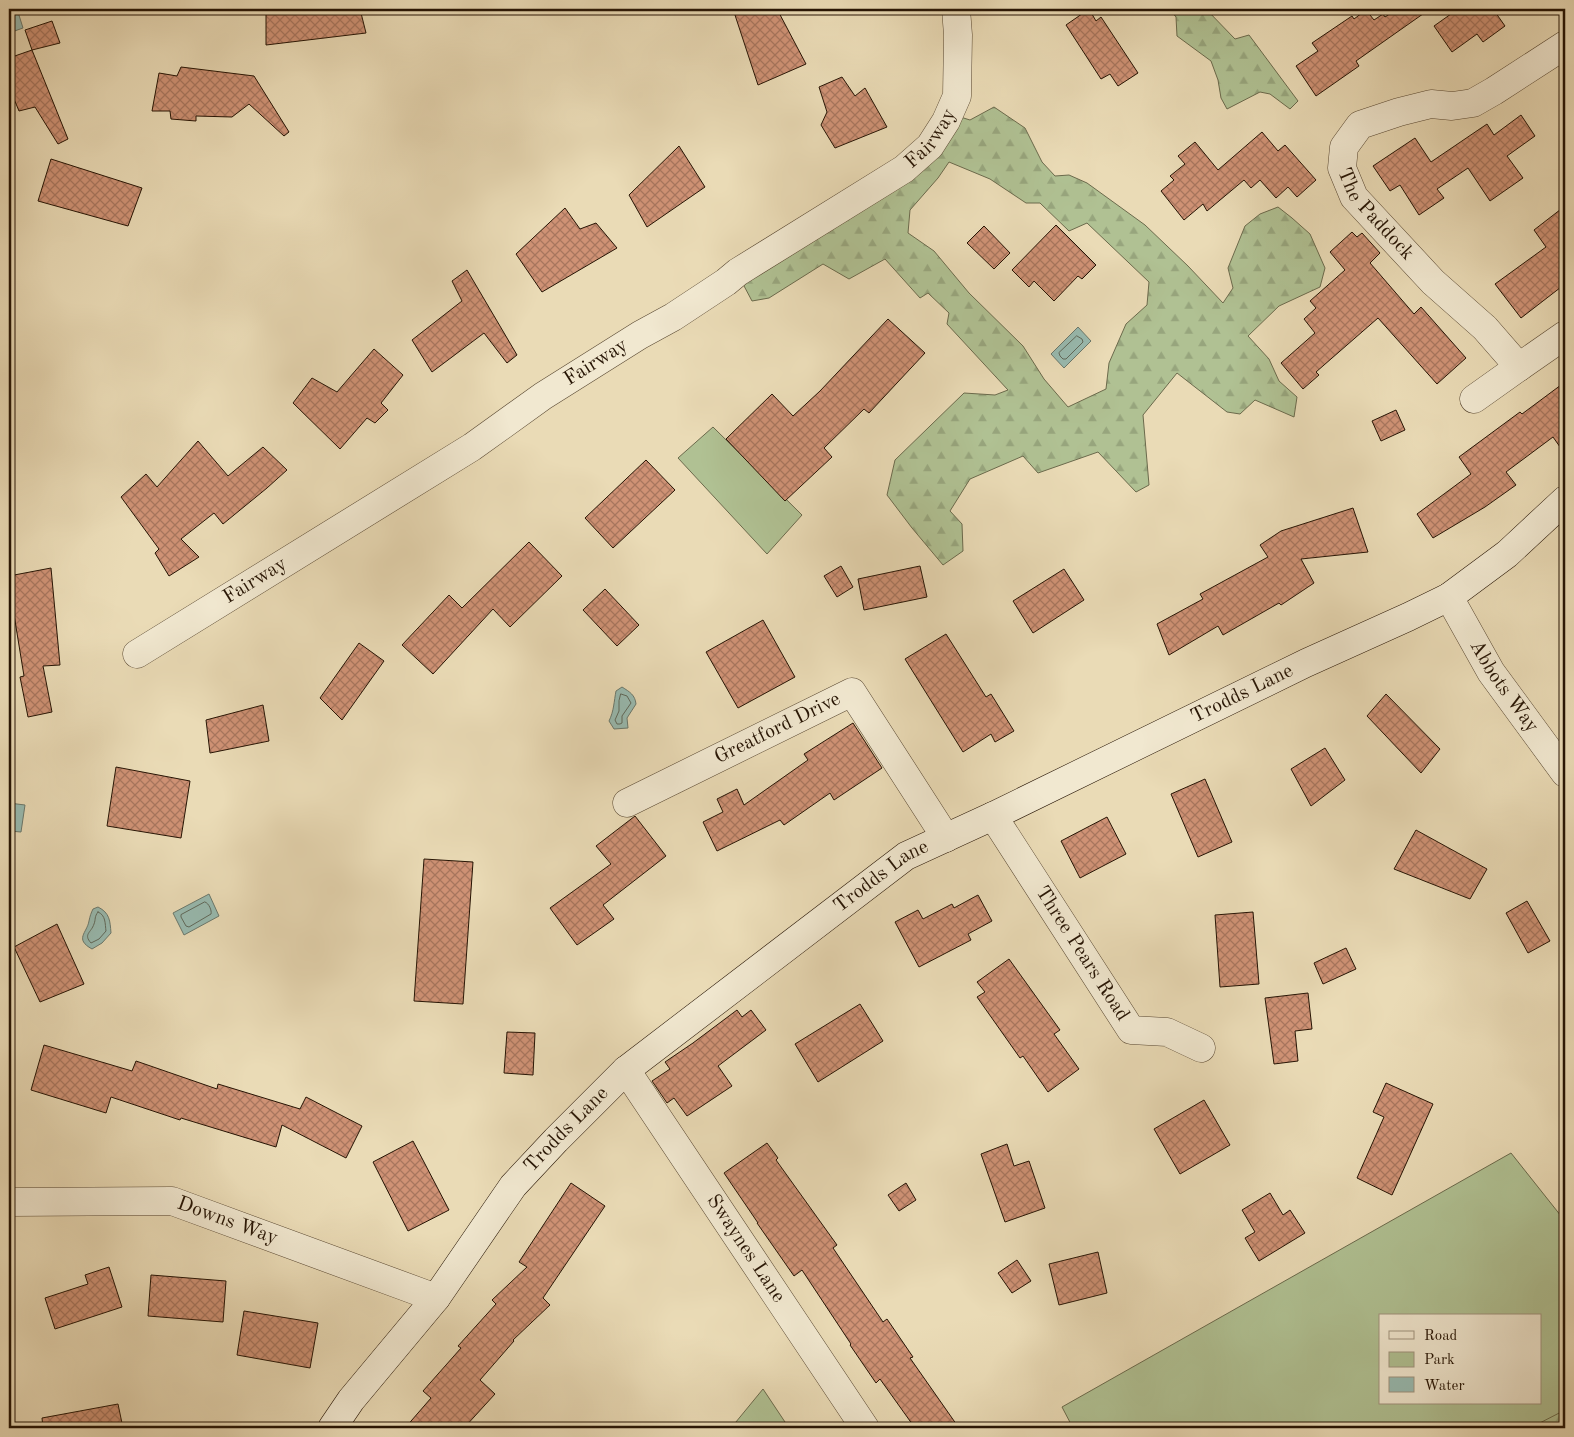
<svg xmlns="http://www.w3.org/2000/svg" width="1574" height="1437" font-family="'Old Standard TT',serif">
  <defs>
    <pattern id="forest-firs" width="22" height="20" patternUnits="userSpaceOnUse" patternTransform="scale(1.25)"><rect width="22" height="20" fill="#b0c193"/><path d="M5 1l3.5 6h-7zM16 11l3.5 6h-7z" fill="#97a57d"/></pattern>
    <pattern id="building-cross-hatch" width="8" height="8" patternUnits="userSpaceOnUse" patternTransform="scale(1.25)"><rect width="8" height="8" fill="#cf9275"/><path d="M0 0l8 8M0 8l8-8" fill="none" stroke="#a8765e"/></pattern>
  </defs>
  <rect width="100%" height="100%" fill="#eadbb6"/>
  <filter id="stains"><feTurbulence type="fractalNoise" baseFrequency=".004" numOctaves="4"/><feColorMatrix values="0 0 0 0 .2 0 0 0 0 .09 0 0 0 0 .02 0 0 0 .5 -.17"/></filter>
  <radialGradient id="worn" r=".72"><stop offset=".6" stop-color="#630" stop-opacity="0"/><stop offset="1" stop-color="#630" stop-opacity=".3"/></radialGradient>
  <g fill="#b0c193" stroke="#6b6a4c" fill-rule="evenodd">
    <polygon points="713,427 802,515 767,554 678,458"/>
    <path d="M1511,1153L1565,1221V1428H1073L1062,1407ZM1380,1316H1540V1403H1380Z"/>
    <polygon points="763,1389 789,1428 731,1428"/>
  </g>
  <g fill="url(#forest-firs)" stroke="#6b6a4c" fill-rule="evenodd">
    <polygon points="1169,9 1206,9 1235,39 1249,35 1298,101 1290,109 1270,94 1260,92 1227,109 1221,98 1218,80 1211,61 1177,36 1176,17"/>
    <path d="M994,107L1025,128L1042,162L1055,176L1069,175L1087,183L1145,225L1188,266L1223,303L1233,288L1228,268L1245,226L1260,214L1278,207L1292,218L1310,234L1325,268L1320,287L1279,306L1248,336L1269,359L1279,381L1297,397L1294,417L1255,400L1240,414L1227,412L1177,373L1143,415L1149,485L1136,492L1098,452L1038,473L1023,456L970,479L950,511L962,524L963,551L943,565L912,528L887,495L895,460L964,393L995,395L1008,390L947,324L949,313L928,293L920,298L885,259L849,279L823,264L769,298L752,301L743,284L957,116L970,120ZM949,162L990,179L1026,203H1040L1069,231L1087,223L1149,282L1147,305L1126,324L1109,363L1106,389L1068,407L1044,379L1023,346L969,293L934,251L908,233L910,210L938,178Z"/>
    <polygon points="1565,1410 1565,1428 1530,1428"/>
  </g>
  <g fill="#98bbb1" stroke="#6a786c">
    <polygon points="18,12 23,28 9,33 9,15"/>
    <polygon points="1078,327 1091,341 1064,368 1051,354"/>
    <path d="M622,687C630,692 635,695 636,704L627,718L628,728L614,729L609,721C614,711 614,701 616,691Z"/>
    <polygon points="9,803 25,805 21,832 9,831"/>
    <polygon points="209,894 219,916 184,935 173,913"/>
    <path d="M98,907C110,913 110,921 111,933L102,943L92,949C74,939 87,933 89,921C90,916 91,913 93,909Z"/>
  </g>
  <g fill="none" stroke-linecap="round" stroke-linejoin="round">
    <g stroke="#5f685a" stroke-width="1">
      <polygon points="1077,336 1082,339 1083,342 1066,359 1063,359 1060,356 1059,353"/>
      <polygon points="621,694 627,696 631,703 622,716 622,723 620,724 617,724 615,720 619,711 619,701"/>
      <path d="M205,902C209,903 212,911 211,914L189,927L186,926L181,917V915Z"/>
      <path d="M98,912C106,915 105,924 106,931L99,939L91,943C83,934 91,933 94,924C96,919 94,917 98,912Z"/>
    </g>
  </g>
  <g fill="url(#building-cross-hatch)" stroke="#261404">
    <polygon points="275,9 360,9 366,33 266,45 266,10"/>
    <polygon points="733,9 777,9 806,64 758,85"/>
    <polygon points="1089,9 1096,21 1101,17 1138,73 1118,86 1110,74 1101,79 1066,25"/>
    <polygon points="1397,9 1430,9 1356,61 1359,66 1316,96 1296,66 1318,51 1312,43 1352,16 1354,19 1366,10 1374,20 1383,14 1385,17"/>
    <polygon points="1458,9 1493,9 1505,26 1483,42 1477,34 1452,52 1434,26"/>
    <polygon points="52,21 60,43 32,50 25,30"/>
    <polygon points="32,50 68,139 58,144 35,107 19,111 9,87 9,58"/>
    <polygon points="181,67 254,76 289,132 284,136 249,104 232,117 196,116 196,121 171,119 170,111 152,111 159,73 177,76"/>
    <polygon points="842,77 855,96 865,88 887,127 835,148 821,125 827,112 819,87"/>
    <polygon points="1521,115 1535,136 1507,156 1523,178 1490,201 1468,168 1437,189 1444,198 1419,215 1400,185 1390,191 1373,166 1415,138 1431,162 1487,124 1494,135"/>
    <polygon points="1262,132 1278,151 1285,145 1316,180 1297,197 1288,187 1276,198 1260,180 1251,188 1244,180 1207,211 1203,204 1184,220 1161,191 1174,180 1170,176 1185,164 1178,156 1195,142 1218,170"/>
    <polygon points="679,146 705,187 647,227 629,195"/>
    <polygon points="51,159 142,188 128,226 38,201"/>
    <polygon points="1565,206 1565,284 1521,318 1495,284 1546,247 1534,230"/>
    <polygon points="565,208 580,229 596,223 617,248 542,292 516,254"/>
    <polygon points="1056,225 1096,265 1082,279 1078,276 1054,301 1034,281 1029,287 1012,270"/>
    <polygon points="984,226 1010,253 994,269 967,243"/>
    <polygon points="1352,232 1357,237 1362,233 1380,253 1370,263 1414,314 1421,307 1466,358 1437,384 1378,318 1316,372 1319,375 1303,389 1281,363 1315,333 1304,319 1316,308 1310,301 1345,270 1330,252"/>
    <polygon points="467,270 517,355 507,363 484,333 432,372 412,340 462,301 452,281"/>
    <polygon points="888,319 925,353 869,413 864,409 824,448 832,457 785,501 726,439 772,394 793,416 820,391"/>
    <polygon points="374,349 403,375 381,403 388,410 375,423 367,418 340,449 293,403 312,378 337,392"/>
    <polygon points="1565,382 1565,454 1553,437 1506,472 1516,485 1485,507 1433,538 1417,514 1471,474 1459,457 1520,412 1522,414"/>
    <polygon points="1396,410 1405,430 1381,441 1372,421"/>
    <polygon points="198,441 228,476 263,447 287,470 267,488 223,524 214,513 181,539 199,557 169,576 155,553 159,549 121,497 146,474 157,487"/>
    <polygon points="646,460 675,490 613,548 585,518"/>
    <polygon points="1353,508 1368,552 1301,559 1314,583 1281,605 1279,603 1223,635 1218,626 1169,655 1157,624 1203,599 1200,594 1268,557 1260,545 1281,531"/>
    <polygon points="529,542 562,576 510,627 493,609 433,674 402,645 449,595 462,608"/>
    <polygon points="841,566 853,587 837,597 824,576"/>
    <polygon points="920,566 927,597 864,610 858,579"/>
    <polygon points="51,568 60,665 43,666 52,712 28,717 20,677 24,676 9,584 9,576"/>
    <polygon points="1064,569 1084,600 1033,633 1013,601"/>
    <polygon points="605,589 639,625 617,646 583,610"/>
    <polygon points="763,620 795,677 738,708 706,652"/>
    <polygon points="946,634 986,697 991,694 1014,731 995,742 991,734 963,752 905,659"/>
    <polygon points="359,643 384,661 342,720 320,698"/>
    <polygon points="1386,694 1440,749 1421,773 1367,716"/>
    <polygon points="263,705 269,741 210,753 206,720"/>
    <polygon points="853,723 882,768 834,800 830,793 784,825 780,820 717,851 703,822 723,812 717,799 737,789 744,805 808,760 804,754"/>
    <polygon points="1325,748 1345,780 1311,806 1291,769"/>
    <polygon points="116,767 190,781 181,838 107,826"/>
    <polygon points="1205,779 1232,842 1198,857 1171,794"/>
    <polygon points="635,816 666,856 603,905 614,919 577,945 550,908 611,864 596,846"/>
    <polygon points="1107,817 1126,854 1080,878 1061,841"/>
    <polygon points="1416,830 1487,869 1470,899 1394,869"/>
    <polygon points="424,859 473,862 463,1004 414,1001"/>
    <polygon points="978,895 992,921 968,934 971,940 919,967 895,922 918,910 923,919 952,904 954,908"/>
    <polygon points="1527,901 1550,941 1528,953 1506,913"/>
    <polygon points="1253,912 1259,984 1220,987 1215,915"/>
    <polygon points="57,924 84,984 40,1002 14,947"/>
    <polygon points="1346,948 1356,969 1323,984 1314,963"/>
    <polygon points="1009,959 1060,1030 1054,1034 1079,1069 1048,1092 1023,1056 1020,1058 977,997 985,992 977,982"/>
    <polygon points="1308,993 1312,1029 1295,1031 1298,1061 1274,1064 1265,998"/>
    <polygon points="860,1004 883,1041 818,1082 795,1044"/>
    <polygon points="737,1010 742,1017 751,1010 766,1030 718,1066 732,1086 687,1116 674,1098 667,1103 652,1081 670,1069 665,1062 693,1043"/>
    <polygon points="507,1032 535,1033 533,1075 504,1073"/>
    <polygon points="44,1045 132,1071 136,1061 217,1089 218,1084 300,1109 306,1097 362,1126 346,1158 282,1125 276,1147 181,1118 180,1120 111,1097 106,1113 31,1090"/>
    <polygon points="1386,1083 1433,1104 1392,1195 1357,1178 1384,1117 1373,1112"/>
    <polygon points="1204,1100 1230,1145 1180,1174 1154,1129"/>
    <polygon points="413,1141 449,1210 408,1231 373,1162"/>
    <polygon points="767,1143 778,1158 776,1160 837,1245 833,1248 883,1322 887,1319 913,1357 910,1358 959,1428 915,1428 880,1379 876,1383 850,1345 851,1344 802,1270 794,1276 757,1223 758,1223 724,1173"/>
    <polygon points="1007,1144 1014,1166 1029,1161 1045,1208 1005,1222 981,1154"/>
    <polygon points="571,1183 605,1206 543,1298 550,1305 513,1340 514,1341 480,1380 495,1394 464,1428 405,1428 431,1398 423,1391 461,1348 458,1346 496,1304 492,1300 527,1267 519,1262"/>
    <polygon points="906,1183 916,1200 899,1211 888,1195"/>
    <polygon points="1270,1193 1283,1215 1290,1210 1305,1233 1259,1261 1245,1238 1255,1232 1242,1210"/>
    <polygon points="1098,1252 1107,1293 1059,1305 1049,1264"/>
    <polygon points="1017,1260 1031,1281 1012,1293 998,1273"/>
    <polygon points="109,1267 122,1307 55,1329 45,1298 88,1284 85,1275"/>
    <polygon points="151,1275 226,1281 223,1322 148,1316"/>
    <polygon points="244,1311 318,1323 310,1368 237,1355"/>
    <polygon points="118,1404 123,1428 43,1428 42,1418"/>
  </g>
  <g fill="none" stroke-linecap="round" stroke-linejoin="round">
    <g stroke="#574630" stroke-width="29">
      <g id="street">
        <path id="s1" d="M1565,45L1494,91L1473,103L1452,106L1431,104L1399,112L1360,125L1344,147L1342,168L1354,197L1433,282L1485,328L1519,367L1565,335"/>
        <polyline points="1474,399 1519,367"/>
        <path id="s2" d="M1449,597L1491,672L1565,773"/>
        <path id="s3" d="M137,654L472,447L543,396L640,335L673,317L726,282L738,272L904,169L930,146L946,121L957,96L958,35L956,9"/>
        <path id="s4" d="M627,803L852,692L946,838"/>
        <path id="s5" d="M993,816L1131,1030L1167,1032L1201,1048"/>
        <path id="s6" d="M626,1070L865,1428"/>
        <path id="s7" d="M9,1202L172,1201L436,1298"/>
      </g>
    </g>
    <g stroke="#261404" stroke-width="29">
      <g id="secondary">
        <path id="s8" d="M332,1428L351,1400L436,1298L513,1186L556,1140L626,1070L906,856L993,816L1306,663L1408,617L1449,597L1507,554L1565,500"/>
      </g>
    </g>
    <use href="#street" stroke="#f1e8d0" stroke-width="28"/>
    <use href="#secondary" stroke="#f1e8d0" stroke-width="28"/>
  </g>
  <g text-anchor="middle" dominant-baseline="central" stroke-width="4" stroke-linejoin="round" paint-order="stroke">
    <g font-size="20" fill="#261404" stroke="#f1e8d0">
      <text stroke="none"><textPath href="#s3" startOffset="949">Fairway</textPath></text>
      <text stroke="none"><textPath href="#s1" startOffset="331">The Paddock</textPath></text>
      <text stroke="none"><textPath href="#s3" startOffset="544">Fairway</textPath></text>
      <text stroke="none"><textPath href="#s3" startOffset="139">Fairway</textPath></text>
      <text stroke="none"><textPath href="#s2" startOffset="105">Abbots Way</textPath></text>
      <text stroke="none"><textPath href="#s8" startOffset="1190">Trodds Lane</textPath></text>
      <text stroke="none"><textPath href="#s4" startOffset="168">Greatford Drive</textPath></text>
      <text stroke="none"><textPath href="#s8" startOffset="785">Trodds Lane</textPath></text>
      <text stroke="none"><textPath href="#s5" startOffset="164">Three Pears Road</textPath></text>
      <text stroke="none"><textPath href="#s8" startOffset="380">Trodds Lane</textPath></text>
      <text stroke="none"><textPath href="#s7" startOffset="222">Downs Way</textPath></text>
      <text stroke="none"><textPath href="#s6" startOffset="215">Swaynes Lane</textPath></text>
    </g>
  </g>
  <rect width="1574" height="1437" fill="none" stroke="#eadbb6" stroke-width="30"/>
  <rect x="10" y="10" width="1554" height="1417" fill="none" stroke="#261404" stroke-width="2.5"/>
  <rect x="15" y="15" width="1544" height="1407" fill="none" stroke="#261404"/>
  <rect x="1379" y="1314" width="162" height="90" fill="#f1e8d0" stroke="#a0937e"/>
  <rect x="1389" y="1331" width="25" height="8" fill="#f1e8d0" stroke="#a0937e"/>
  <text x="1424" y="1340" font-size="15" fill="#261404">Road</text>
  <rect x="1389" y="1352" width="25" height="15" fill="#b0c193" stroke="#a0937e"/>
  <text x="1424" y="1364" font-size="15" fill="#261404">Park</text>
  <rect x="1389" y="1377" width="25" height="15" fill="#98bbb1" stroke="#a0937e"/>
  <text x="1424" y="1390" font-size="15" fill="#261404">Water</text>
  <rect width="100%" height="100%" filter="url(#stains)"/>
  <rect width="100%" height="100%" fill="url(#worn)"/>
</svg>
